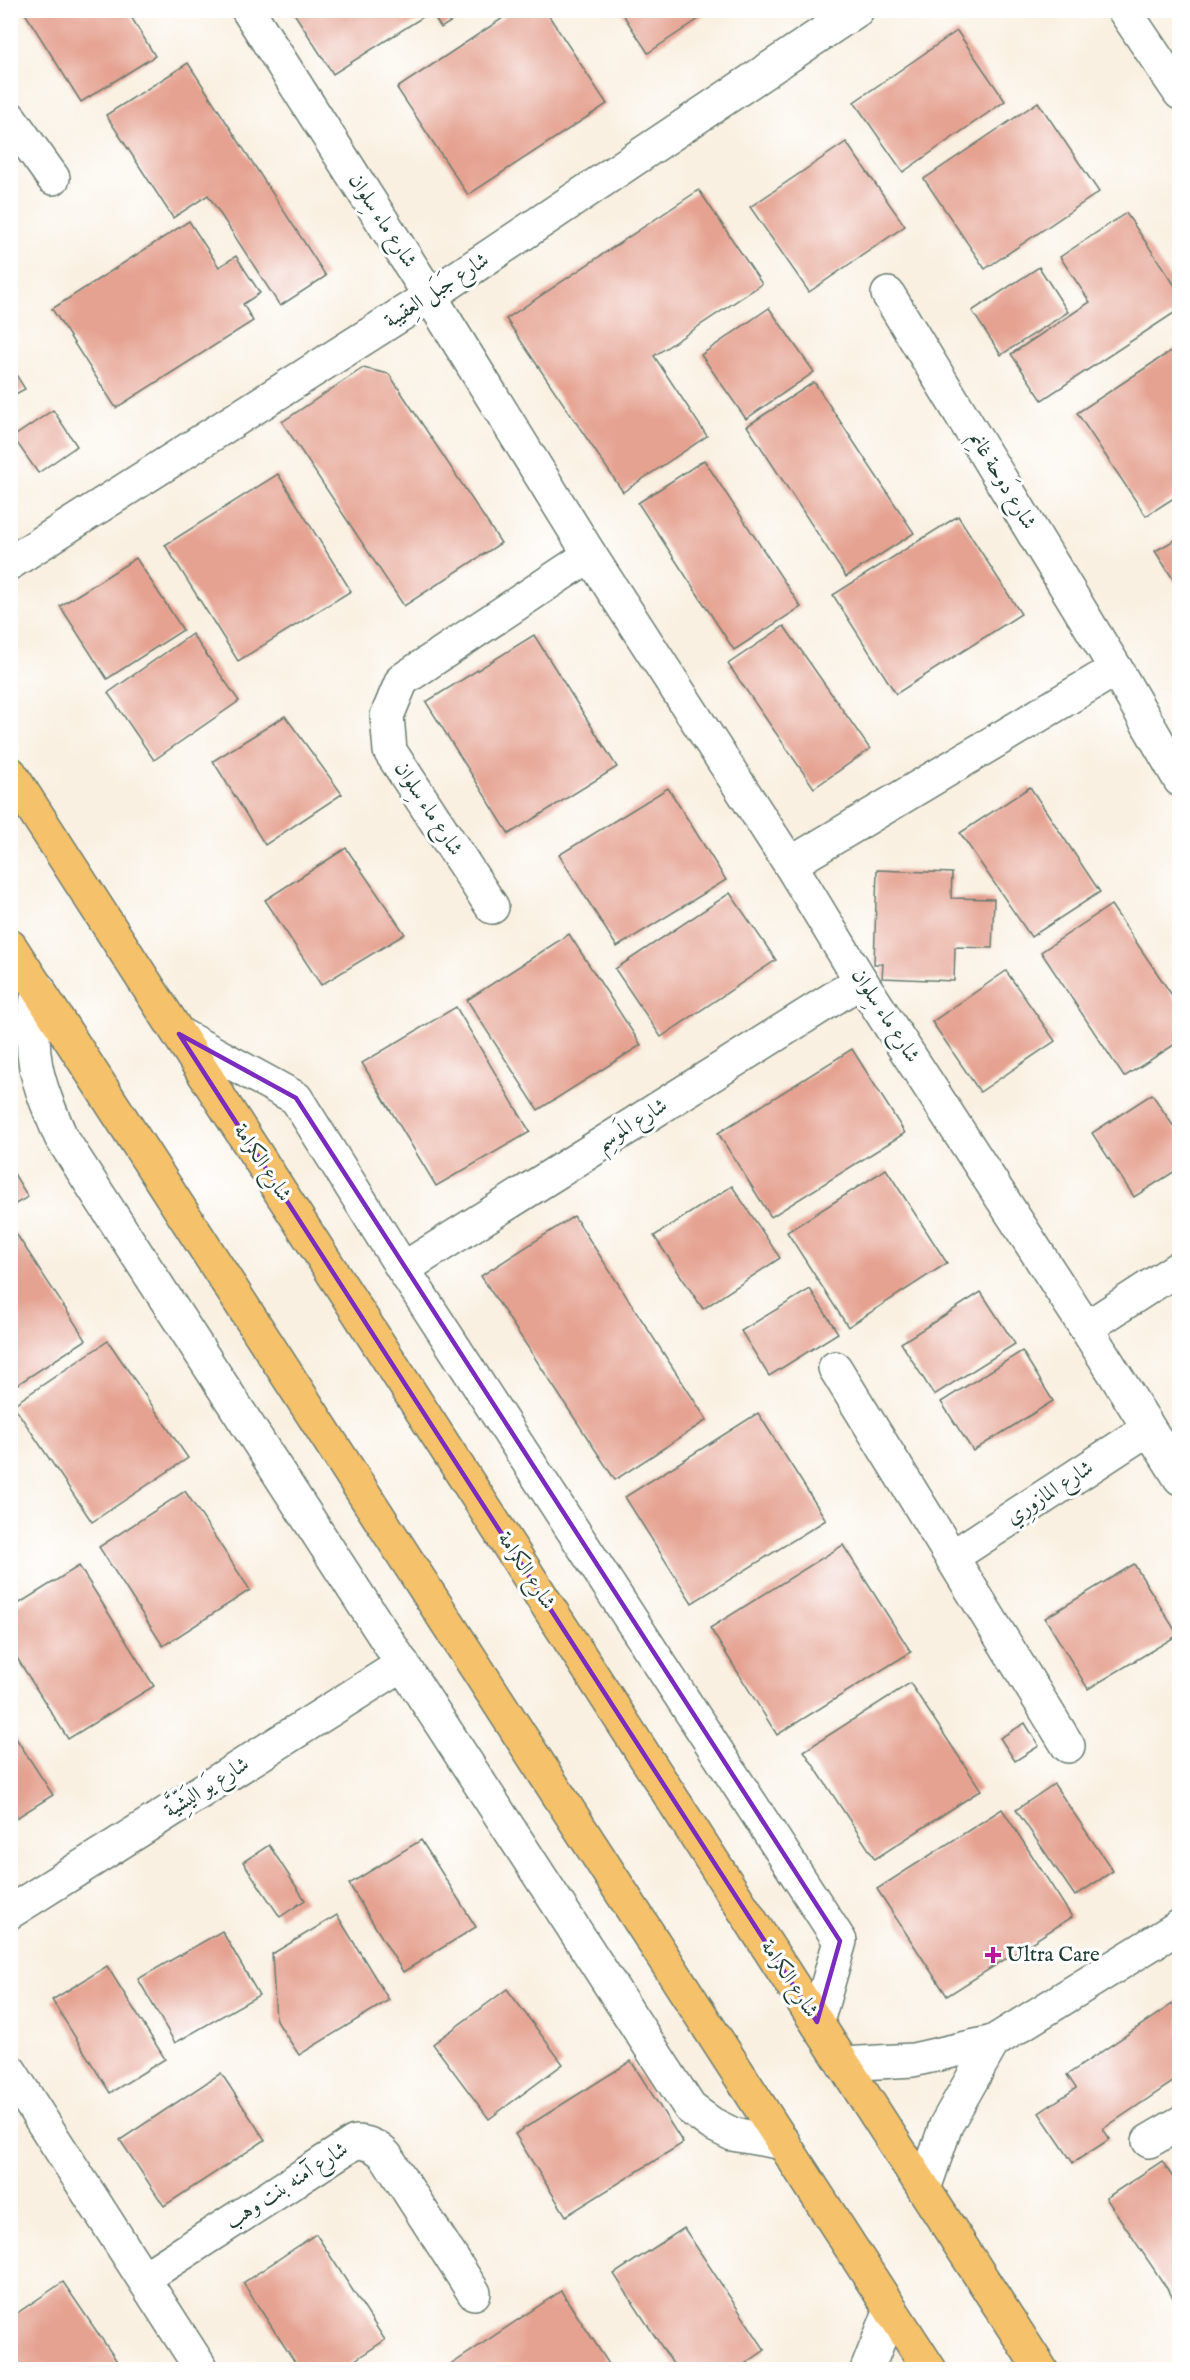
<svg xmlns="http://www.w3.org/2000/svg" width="1190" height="2380" font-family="'IM FELL English',Amiri,serif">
  <rect width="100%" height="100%" fill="#fff"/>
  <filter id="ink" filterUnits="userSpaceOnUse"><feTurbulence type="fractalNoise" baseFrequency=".0167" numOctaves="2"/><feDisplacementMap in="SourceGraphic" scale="12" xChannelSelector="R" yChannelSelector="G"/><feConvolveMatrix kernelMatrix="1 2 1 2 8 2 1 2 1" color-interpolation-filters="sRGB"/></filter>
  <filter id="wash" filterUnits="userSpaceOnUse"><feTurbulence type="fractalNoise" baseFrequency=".008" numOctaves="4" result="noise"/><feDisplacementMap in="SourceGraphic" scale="24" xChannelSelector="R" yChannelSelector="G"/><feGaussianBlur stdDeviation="1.35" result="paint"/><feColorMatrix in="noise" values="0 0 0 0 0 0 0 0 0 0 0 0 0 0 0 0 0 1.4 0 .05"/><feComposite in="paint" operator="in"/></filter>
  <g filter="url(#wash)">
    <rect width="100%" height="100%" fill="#f9f0e1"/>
    <g id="blocks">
      <g fill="#e5a291">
        <polygon points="23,10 127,10 155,56 81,102"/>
        <polygon points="292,10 419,10 423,17 333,74"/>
        <polygon points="430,10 469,10 441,28"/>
        <polygon points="515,10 545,10 607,104 468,195 397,88"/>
        <polygon points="620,10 712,10 648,53"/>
        <polygon points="957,31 1005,101 903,172 854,102"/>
        <polygon points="188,63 326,276 280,306 208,195 173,218 106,115"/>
        <polygon points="1038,102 1099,192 985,269 924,179"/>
        <polygon points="846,142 905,226 809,292 750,207"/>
        <polygon points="699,190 762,284 654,356 707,436 623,492 506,319"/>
        <polygon points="1126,213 1180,293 1180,309 1042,400 1011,354 1090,302 1060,257"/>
        <polygon points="189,221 219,267 236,256 260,293 243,304 253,321 116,408 52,309"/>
        <polygon points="1039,267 1068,312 1001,355 972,311"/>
        <polygon points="769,308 814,372 746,419 701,355"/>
        <polygon points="1180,345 1180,494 1146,516 1077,413"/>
        <polygon points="10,365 25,389 10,397"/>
        <polygon points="363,368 389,374 501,543 404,606 282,422"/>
        <polygon points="814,382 914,533 846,577 747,426"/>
        <polygon points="53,410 77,446 38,473 13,437"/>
        <polygon points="704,460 801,607 734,650 638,503"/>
        <polygon points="278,474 351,591 238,661 165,545"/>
        <polygon points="958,516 1021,614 896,694 833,595"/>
        <polygon points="1180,537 1180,590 1155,551"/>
        <polygon points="136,558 183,630 107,679 60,606"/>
        <polygon points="784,626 870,749 814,788 728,664"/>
        <polygon points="192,634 239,701 154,760 108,693"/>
        <polygon points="534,635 617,767 509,834 426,702"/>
        <polygon points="285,716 342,794 265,845 213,761"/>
        <polygon points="1030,787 1100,892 1031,937 960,833"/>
        <polygon points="668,788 726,880 617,947 559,855"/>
        <polygon points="346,848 405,934 321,985 265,900"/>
        <polygon points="877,870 952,873 951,898 994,899 992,948 955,947 954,981 882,978 883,964 874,964"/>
        <polygon points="730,893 776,960 661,1037 615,969"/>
        <polygon points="1111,905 1180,1007 1180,1041 1124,1077 1041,952"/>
        <polygon points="569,934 641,1045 538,1110 467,1000"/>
        <polygon points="1006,971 1055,1041 980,1092 932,1022"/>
        <polygon points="456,1007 530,1132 436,1186 362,1063"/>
        <polygon points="852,1049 905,1133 771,1217 718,1133"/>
        <polygon points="1152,1094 1180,1136 1180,1168 1134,1197 1092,1133"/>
        <polygon points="10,1167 28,1197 10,1207"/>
        <polygon points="886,1169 947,1263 848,1327 787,1232"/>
        <polygon points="732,1186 780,1258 703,1309 654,1236"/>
        <polygon points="574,1216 707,1420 615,1480 481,1276"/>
        <polygon points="15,1232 86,1340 15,1386 10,1379 10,1235"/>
        <polygon points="810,1289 838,1333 769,1376 741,1331"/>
        <polygon points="981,1292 1015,1344 934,1395 901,1343"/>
        <polygon points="108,1341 188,1458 92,1522 13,1405"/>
        <polygon points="1022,1351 1053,1401 973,1451 941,1402"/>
        <polygon points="758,1413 826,1520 692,1603 625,1497"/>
        <polygon points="185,1491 250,1590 163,1646 99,1547"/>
        <polygon points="843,1545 911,1652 777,1735 710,1628"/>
        <polygon points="1134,1564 1178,1635 1088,1689 1045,1618"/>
        <polygon points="79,1566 154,1686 68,1739 10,1647 10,1609"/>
        <polygon points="910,1683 981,1790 875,1859 804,1751"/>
        <polygon points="1025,1723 1039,1746 1015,1761 1000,1738"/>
        <polygon points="10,1729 53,1795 10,1822"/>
        <polygon points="1054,1784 1113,1871 1075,1896 1016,1810"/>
        <polygon points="1002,1809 1072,1917 947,1996 877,1889"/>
        <polygon points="421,1840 476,1927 403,1972 349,1884"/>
        <polygon points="269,1845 305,1900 280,1917 243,1862"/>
        <polygon points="337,1915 389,2000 299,2055 276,2020 272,1954"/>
        <polygon points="222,1931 259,1995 175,2043 138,1979"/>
        <polygon points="107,1966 165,2059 110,2093 52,2000"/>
        <polygon points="507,1989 563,2064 489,2119 433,2044"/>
        <polygon points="1180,1999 1180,2077 1103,2129 1110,2139 1073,2163 1039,2113 1076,2088 1067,2075"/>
        <polygon points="631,2061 683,2143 566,2216 515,2134"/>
        <polygon points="221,2073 265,2140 164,2206 120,2140"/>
        <polygon points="1162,2161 1180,2188 1180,2308 1106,2198"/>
        <polygon points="684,2228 765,2350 736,2370 677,2370 614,2274"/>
        <polygon points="316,2234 385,2340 340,2370 300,2370 243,2283"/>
        <polygon points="63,2282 123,2370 10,2370 10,2318"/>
        <polygon points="561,2291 613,2370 443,2370"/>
      </g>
    </g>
  </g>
  <g filter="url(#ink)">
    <use href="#blocks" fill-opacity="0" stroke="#6b7c71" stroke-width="1.5"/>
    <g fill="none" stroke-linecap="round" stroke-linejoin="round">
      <g stroke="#6b7c71" stroke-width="36">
        <g id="minor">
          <polyline points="248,10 430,296 590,555 790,864 861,981 1086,1328 1180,1478"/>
          <polyline points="1124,10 1180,93"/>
          <polyline points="10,118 53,178"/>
          <polyline points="888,294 1116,669 1180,780"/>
          <polyline points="10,563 430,296 857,10"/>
          <polyline points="790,864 1116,669"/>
          <polyline points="492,907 390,751 387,716 402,680 590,555"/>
          <path d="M39,989C25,1052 37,1081 61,1137L690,2108L712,2124L732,2134L784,2143"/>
          <polyline points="179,1034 296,1098 403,1269 840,1941 817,2022"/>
          <polyline points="403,1269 861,981"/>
          <polyline points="1086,1328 1180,1267"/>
          <polyline points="835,1368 1068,1746"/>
          <polyline points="952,1557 1148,1429"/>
          <polyline points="10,1912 403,1664"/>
          <polyline points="843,2064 913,2060 993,2042 1180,1926"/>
          <polyline points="10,2071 202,2370"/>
          <polyline points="1149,2141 1180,2123"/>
          <polyline points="924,2189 946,2125 993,2042"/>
          <path d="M144,2278L355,2142C368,2142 377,2146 386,2156L474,2293"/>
          <polyline points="867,2370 891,2309"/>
        </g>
      </g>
      <g stroke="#6b7c71" stroke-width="36">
        <g id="major">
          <polyline points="10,773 1041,2370"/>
          <polyline points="10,946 930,2370"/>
        </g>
      </g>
      <use href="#minor" stroke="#fff" stroke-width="33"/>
      <use href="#major" stroke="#f5c16b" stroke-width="33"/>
    </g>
  </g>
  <path fill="none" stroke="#7b2cbf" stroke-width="4.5" stroke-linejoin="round" d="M179,1034L296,1098L840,1941L817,2022Z"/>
  <path fill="#b5179e" stroke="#fff" stroke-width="2" d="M990 1946h6v6h6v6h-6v6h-6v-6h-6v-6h6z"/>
  <g text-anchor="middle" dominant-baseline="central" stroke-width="6" stroke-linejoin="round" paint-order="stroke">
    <g font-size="21" fill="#1f3d34" stroke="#fff">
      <text transform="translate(382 221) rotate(57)">شارع ماء سِلوان</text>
      <text transform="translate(437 291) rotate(-33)">شارع جَبَل العِقيبة</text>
      <text transform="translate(1002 481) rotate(59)">شارع دَوحة غانِم</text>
      <text transform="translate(428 809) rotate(57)">شارع ماء سِلوان</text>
      <text transform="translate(885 1016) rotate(57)">شارع ماء سِلوان</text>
      <text transform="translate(632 1125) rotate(-32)">شارع المَوسِم</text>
      <text transform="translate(262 1163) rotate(57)">شارع الكرامة</text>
      <text transform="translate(1050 1493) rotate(-33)">شارع المازورِي</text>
      <text transform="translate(526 1571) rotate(57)">شارع الكرامة</text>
      <text transform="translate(207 1788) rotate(-32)">شارع يَو اليَشِّيَّة</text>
      <text transform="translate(789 1979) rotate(57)">شارع الكرامة</text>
      <text transform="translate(287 2186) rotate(-33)">شارع آمنه بنت وهب</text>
    </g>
    <g font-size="21" fill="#1f3d34" stroke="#fff" text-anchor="start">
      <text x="1006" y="1955">Ultra Care</text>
    </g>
  </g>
  <rect width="1190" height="2380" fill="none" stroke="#fff" stroke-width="36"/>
</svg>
